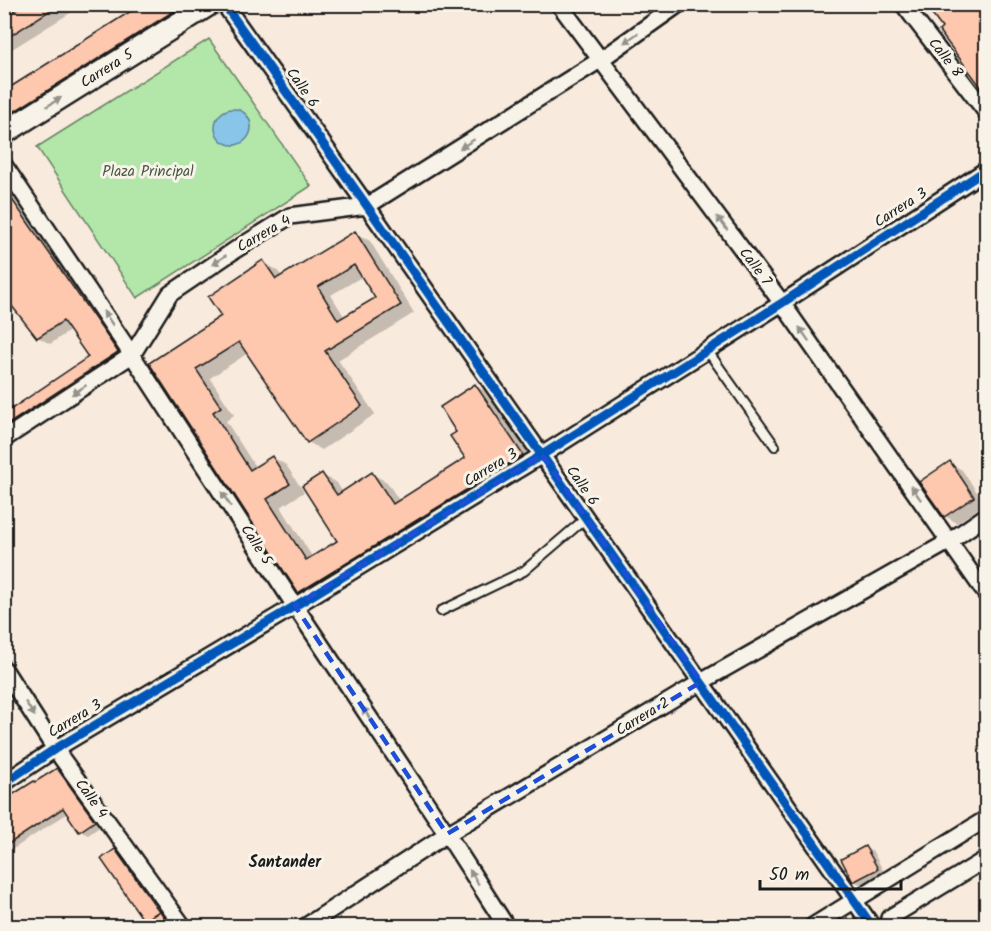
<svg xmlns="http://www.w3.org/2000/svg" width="991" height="931" font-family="Kalam,sans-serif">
  <rect width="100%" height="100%" fill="#f8eadc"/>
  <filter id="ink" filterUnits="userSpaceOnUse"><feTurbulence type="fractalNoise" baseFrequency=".0167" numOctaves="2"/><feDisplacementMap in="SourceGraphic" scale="12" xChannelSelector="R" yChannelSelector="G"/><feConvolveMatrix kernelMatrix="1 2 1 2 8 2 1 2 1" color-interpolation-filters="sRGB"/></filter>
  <g filter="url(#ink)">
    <path fill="#b2e7a9" stroke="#678262" stroke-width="1.5" fill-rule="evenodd" d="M209,39L311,186L137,298L37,147ZM228,111C232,111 235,110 239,111C257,116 253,139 235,145L216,133C214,122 218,115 228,111Z"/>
    <circle fill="#88c5e8" stroke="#5d8196" stroke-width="1.5" cx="233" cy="127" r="18"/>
    <g fill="#0003" fill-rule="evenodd">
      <polygon points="26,4 89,4 78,12 75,10 4,54 4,18"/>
      <polygon points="145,4 208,4 4,135 4,78 12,88"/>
      <polygon points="4,178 129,360 7,442 7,448 4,449 4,400 12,411 90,358 71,330 50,344 38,337 4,294"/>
      <path d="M355,233L370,241L414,313L338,360L375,414L322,450L308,442L248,353L210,378L234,415L226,421L256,468L272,457L286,465L304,492L281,507L313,558L339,541L322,475L337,483L343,493L372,474L387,482L400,502L467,459L458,433L476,386L490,394L536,464L313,600L299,592L151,363L223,317L263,262L277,270L282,277ZM363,276L377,298L345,318L331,295Z"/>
      <polygon points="950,463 962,470 985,504 957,523 945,516"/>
      <polygon points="57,770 64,774 101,826 88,835 80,831 68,813 4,855 4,802"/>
      <polygon points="865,848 873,852 885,874 862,885 854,881"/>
      <polygon points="116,851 122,855 173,926 156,926 145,919"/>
    </g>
    <g fill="#fdc8ae" stroke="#1c1c1c" stroke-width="1.5" fill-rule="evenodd">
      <polygon points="24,4 60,4 4,40 4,17"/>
      <polygon points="142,4 185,4 4,118 4,91"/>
      <polygon points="924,4 987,4 987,95 939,31 942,28"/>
      <polygon points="4,188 118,352 4,427 4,414 88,357 63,321 37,338 4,296"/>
      <path d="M355,231L401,305L325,351L362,406L307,443L239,342L196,369L221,407L213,412L250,470L272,456L290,484L267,499L306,560L337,541L302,486L322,473L337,495L372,472L393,504L465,458L450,436L456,432L440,407L475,384L523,455L298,593L149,363L221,316L208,297L263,260L276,279ZM354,265L375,298L338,320L318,287Z"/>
      <polygon points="950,461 974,497 944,517 919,482"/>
      <polygon points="57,768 95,821 79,832 63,808 4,847 4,800 34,781 35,782"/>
      <polygon points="865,846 878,869 853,882 841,859"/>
      <polygon points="115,849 159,911 144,921 101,859"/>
      <polygon points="160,911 171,927 137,927"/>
    </g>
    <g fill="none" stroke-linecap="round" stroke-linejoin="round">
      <g stroke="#1c1c1c" stroke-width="12">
        <g id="lane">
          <polyline points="707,350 775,446"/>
          <polyline points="441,611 524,571 586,518"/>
        </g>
      </g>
      <g stroke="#1c1c1c" stroke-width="20">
        <g id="street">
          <polyline points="224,4 367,206 872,926"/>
          <polyline points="559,4 782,303 986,594"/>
          <polyline points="903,4 986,112"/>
          <polyline points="4,165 132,355 295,606 447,834 506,926"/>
          <polyline points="4,439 132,355 170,294 235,250 290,216 367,206 600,60 679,4"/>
          <polyline points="4,669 55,749 183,926"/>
          <polyline points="4,783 55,749 295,606 542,455 782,303 986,170"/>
          <polyline points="306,926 447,834 701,682 950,541 986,516"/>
          <polyline points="813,926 986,819"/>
          <polyline points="894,926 889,918 986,859"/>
        </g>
      </g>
      <g stroke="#1c1c1c" stroke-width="26">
        <polyline id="secondary" points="4,133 210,4"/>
      </g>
      <use href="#lane" stroke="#f7f3e8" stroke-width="8"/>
      <use href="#street" stroke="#f7f3e8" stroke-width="15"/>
      <use href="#secondary" stroke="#f7f3e8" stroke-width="21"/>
      <g stroke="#f7f3e8" stroke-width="13">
        <g id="cycleway">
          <polyline points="224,4 367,206 872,926"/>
          <polyline points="4,783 55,749 295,606 542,455 782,303 986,170"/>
        </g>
      </g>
      <use href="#cycleway" stroke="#0057b8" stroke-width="9"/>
    </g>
    <defs><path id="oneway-solid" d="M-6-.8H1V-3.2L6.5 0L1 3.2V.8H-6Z" transform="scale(1.5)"/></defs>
    <g fill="#94928c">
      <use href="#oneway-solid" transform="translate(631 38) rotate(145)"/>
      <use href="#oneway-solid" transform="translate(54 102) rotate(-32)"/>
      <use href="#oneway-solid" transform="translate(467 144) rotate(148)"/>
      <use href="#oneway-solid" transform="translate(722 223) rotate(-127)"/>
      <use href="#oneway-solid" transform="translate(219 260) rotate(146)"/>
      <use href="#oneway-solid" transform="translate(108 318) rotate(-124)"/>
      <use href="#oneway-solid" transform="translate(804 334) rotate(-125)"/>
      <use href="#oneway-solid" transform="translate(79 390) rotate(147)"/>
      <use href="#oneway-solid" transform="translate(916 493) rotate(-125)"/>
      <use href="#oneway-solid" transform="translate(226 499) rotate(-123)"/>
      <use href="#oneway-solid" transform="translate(30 709) rotate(57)"/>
      <use href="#oneway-solid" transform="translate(367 714) rotate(-124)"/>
      <use href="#oneway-solid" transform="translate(474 877) rotate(-122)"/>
    </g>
  </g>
  <path fill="none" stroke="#1d4ed8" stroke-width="4.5" stroke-dasharray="12 8" stroke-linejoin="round" d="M542,455L701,682L447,834L295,606Z"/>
  <g text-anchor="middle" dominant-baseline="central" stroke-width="6" stroke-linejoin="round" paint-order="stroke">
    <g font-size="15" fill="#1c1c1c" stroke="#f7f3e8">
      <text transform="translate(945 58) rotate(52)">Calle 8</text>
      <text transform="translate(107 69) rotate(-32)">Carrera 5</text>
      <text transform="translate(302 88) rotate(55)">Calle 6</text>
      <text transform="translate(901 208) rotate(-33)">Carrera 3</text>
      <text transform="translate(264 234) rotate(-30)">Carrera 4</text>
      <text transform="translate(755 267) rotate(53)">Calle 7</text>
      <text transform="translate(491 468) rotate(-31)">Carrera 3</text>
      <text transform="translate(582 486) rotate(55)">Calle 6</text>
      <text transform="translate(256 545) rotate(57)">Calle 5</text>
      <text transform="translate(643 717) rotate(-31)">Carrera 2</text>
      <text transform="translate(75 719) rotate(-31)">Carrera 3</text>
      <text transform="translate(91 799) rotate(54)">Calle 4</text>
    </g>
    <g font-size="15" fill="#495946" stroke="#f7f3e8">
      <text x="148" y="172">Plaza Principal</text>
    </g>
    <g font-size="16" font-weight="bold" fill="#1c1c1c" stroke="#f7f3e8">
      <text x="285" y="862">Santander</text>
    </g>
  </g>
  <rect width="991" height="931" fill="none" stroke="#f7f3e8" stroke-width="24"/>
  <rect x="12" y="12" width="967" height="907" fill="none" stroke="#1c1c1c" stroke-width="2" filter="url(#ink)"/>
  <path d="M760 880v9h141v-9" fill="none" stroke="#1c1c1c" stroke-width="3"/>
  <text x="769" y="880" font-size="18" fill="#1c1c1c" stroke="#f7f3e8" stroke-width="4.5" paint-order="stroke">50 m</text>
</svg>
